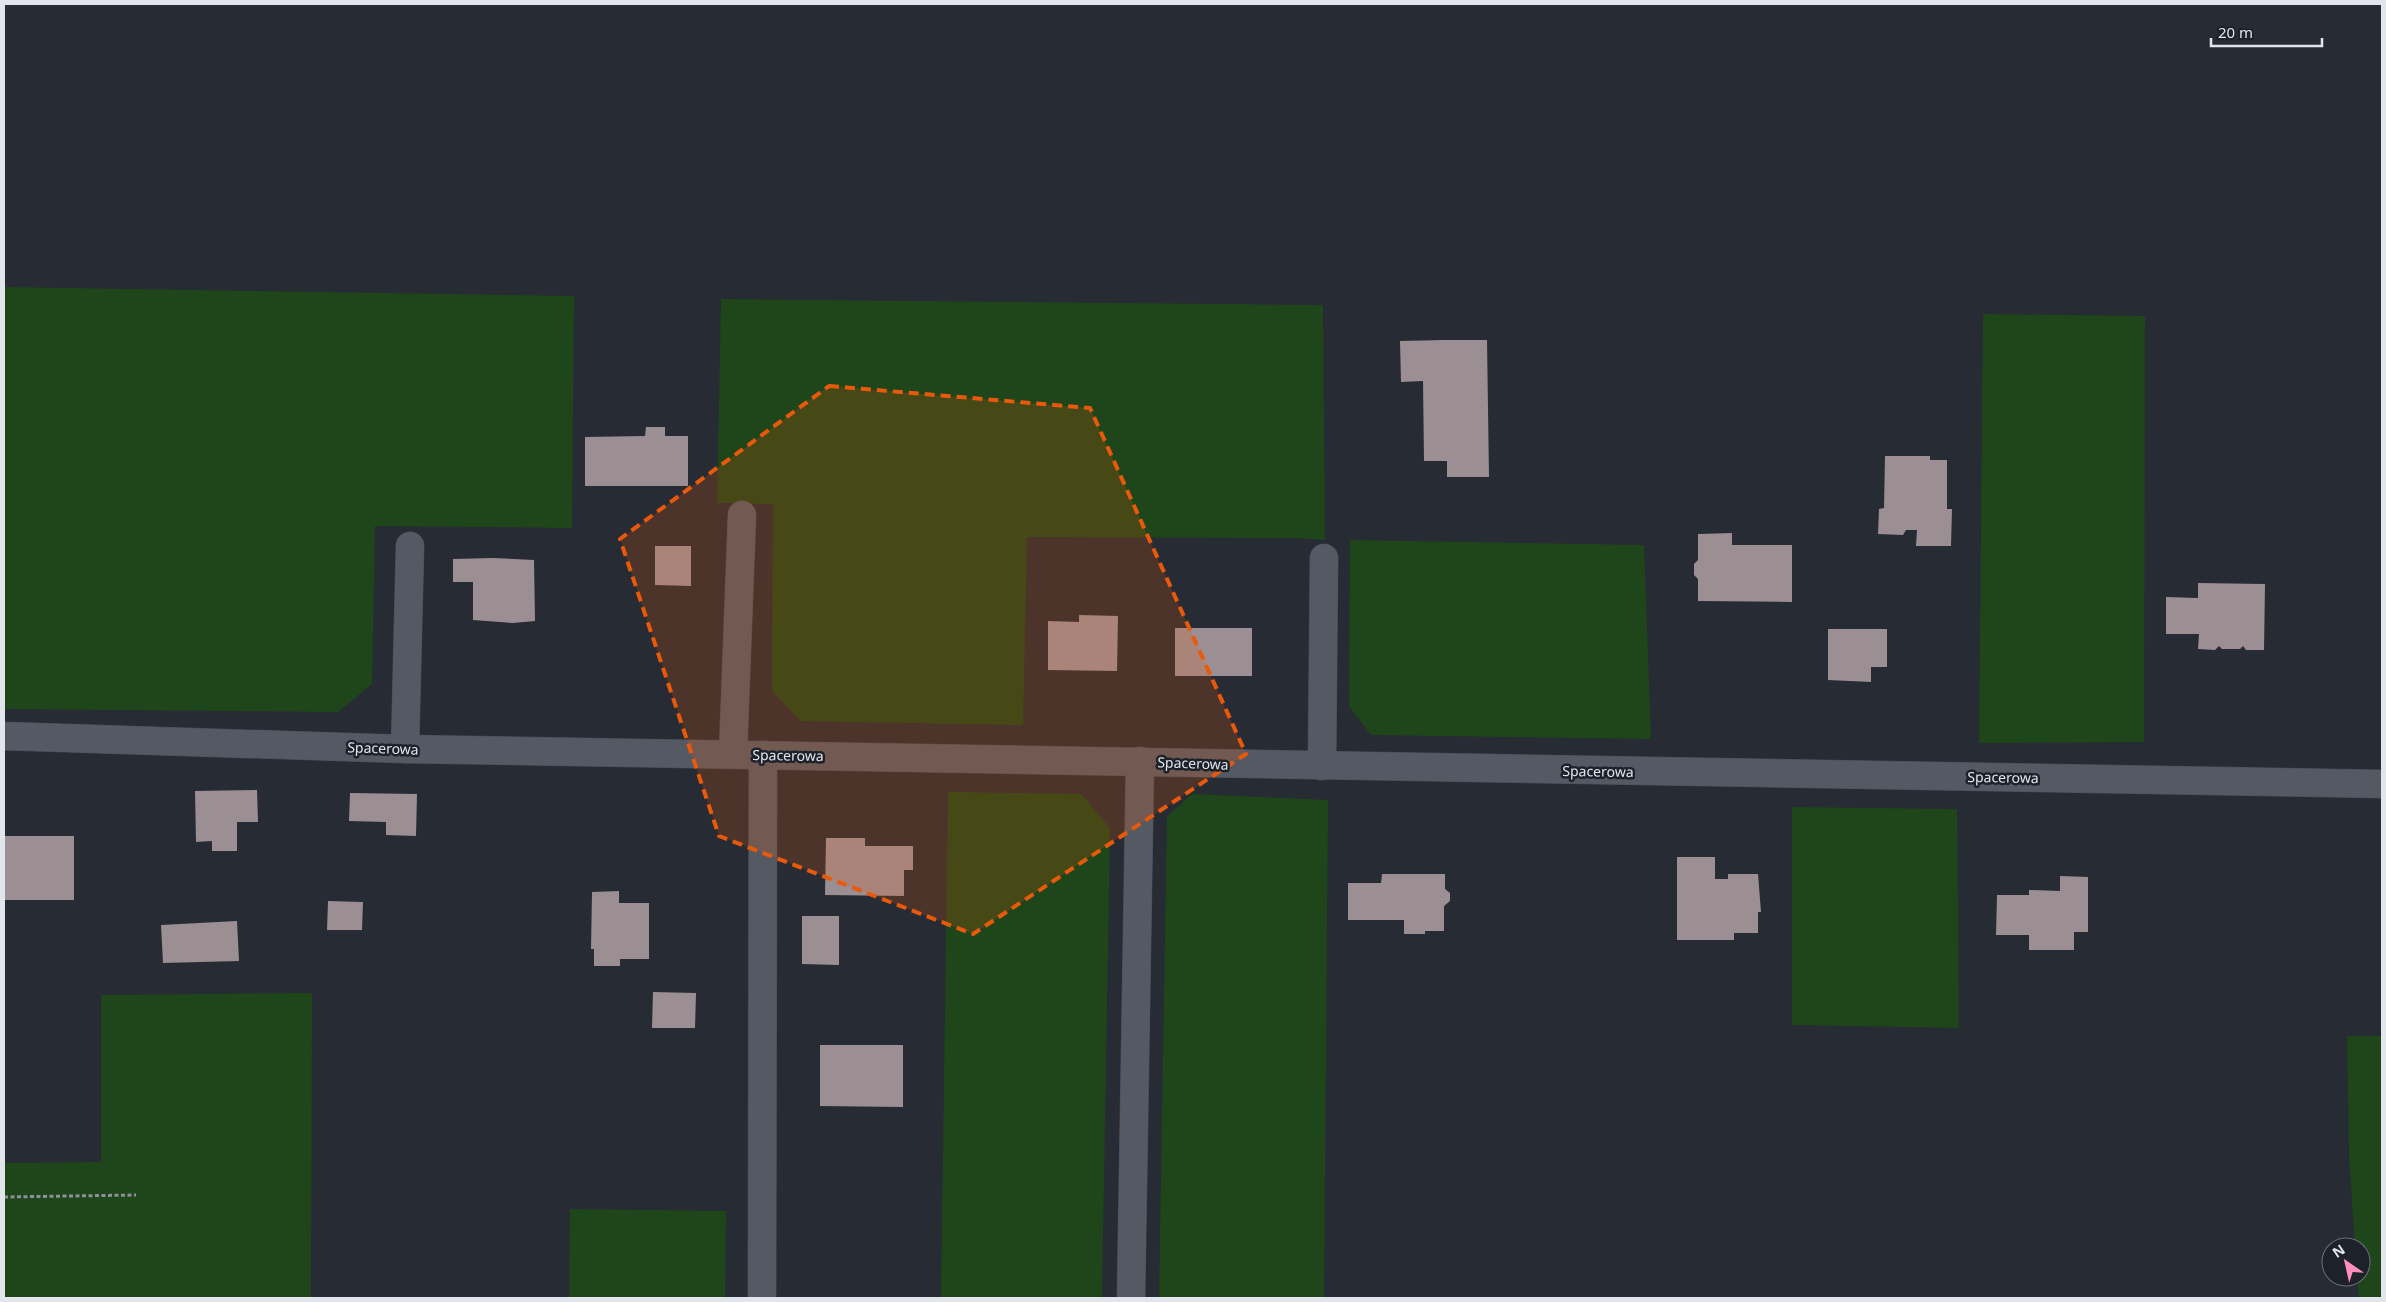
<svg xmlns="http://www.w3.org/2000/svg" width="2386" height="1302" font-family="'Noto Sans',sans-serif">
  <rect width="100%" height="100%" fill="#272b34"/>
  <g fill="#1f451a">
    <polygon points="4,287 574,296 572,528 375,526 372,684 338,712 4,709"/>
    <polygon points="721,299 1323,305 1325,540 1296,538 1027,537 1023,725 801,721 772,691 773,504 717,503"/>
    <polygon points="1983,314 2145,316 2144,742 1979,743"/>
    <polygon points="1350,540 1644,545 1651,739 1371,735 1349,706"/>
    <polygon points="948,792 1081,794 1110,828 1102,1298 941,1298"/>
    <polygon points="1192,794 1328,800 1324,1298 1159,1298 1167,816"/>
    <polygon points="1792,807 1957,809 1959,1028 1792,1025"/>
    <polygon points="312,993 311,1298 4,1298 4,1163 101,1162 101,995"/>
    <polygon points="2347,1036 2382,1036 2382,1298 2359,1298 2357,1277 2361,1277 2361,1247 2355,1247 2349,1156"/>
    <polygon points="570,1209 726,1211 725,1298 569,1298"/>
  </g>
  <g fill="#9c8f94">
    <polygon points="1445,340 1487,340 1489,477 1447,477 1447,461 1424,461 1423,381 1401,382 1400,341"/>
    <polygon points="646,427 665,427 665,436 688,436 688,486 585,486 585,437 645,436"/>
    <polygon points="1885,456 1930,456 1930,460 1947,460 1947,509 1952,509 1951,546 1916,546 1917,530 1906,530 1903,535 1878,534 1879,509 1884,508"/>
    <polygon points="1732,533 1732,545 1792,545 1792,602 1698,601 1698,579 1694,575 1694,564 1698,560 1698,534"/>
    <polygon points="655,546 691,546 691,586 655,585"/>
    <polygon points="493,558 534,560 535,621 513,623 473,620 473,582 453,582 453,559"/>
    <polygon points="2198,583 2265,584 2264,650 2246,650 2243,646 2240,649 2222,649 2219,646 2215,650 2198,649 2199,634 2166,634 2166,597 2198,598"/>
    <polygon points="1079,615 1118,616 1117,671 1048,670 1048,621 1079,622"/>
    <rect x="1175" y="628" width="77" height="48"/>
    <polygon points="1828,629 1887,629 1887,667 1871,667 1871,682 1828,680"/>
    <polygon points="257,790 258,822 237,822 237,851 212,851 212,841 196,842 195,791"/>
    <polygon points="350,793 417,794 416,836 386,835 386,822 349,821"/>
    <rect x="4" y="836" width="70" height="64"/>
    <polygon points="826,838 865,838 865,846 913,846 913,870 904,870 904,896 825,895"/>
    <polygon points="1677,857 1715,857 1715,879 1728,879 1728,874 1758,874 1761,912 1758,912 1758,933 1734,933 1734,940 1677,940"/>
    <polygon points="1382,874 1445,874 1445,889 1450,893 1450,901 1444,906 1444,931 1425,931 1425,934 1404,934 1404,920 1348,920 1348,883 1381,883"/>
    <polygon points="2060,876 2088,877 2088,932 2074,932 2074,950 2029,950 2029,935 1996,935 1997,895 2029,895 2029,890 2060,891"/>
    <polygon points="619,891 619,903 649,903 649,959 620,959 620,966 594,966 594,949 591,949 592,892"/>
    <polygon points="328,901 363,902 362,930 327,930"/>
    <polygon points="802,916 839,916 839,965 802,964"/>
    <polygon points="237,921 239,961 163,963 161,925"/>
    <polygon points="653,992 696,993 695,1028 652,1028"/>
    <polygon points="820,1045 903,1045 903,1107 820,1106"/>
  </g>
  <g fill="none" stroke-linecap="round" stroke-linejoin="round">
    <g stroke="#474a52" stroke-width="29">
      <g id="street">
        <polyline points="4,736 405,749 2382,784"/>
        <polyline points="405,749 410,546"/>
        <polyline points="733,754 742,515"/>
        <polyline points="1322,766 1324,558"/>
        <polyline points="762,1298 763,755"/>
        <polyline points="1131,1298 1140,761"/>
      </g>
    </g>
    <polyline stroke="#8d9098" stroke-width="3" stroke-dasharray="4 2.5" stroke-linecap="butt" points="4,1197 136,1195"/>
    <use href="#street" stroke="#555964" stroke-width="28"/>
  </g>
  <path fill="#e8590c" fill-opacity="0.2" stroke="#e8590c" stroke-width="4" stroke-dasharray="10 6" stroke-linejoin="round" d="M829,386L1090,408L1246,754L973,934L719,836L620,539Z"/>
  <g text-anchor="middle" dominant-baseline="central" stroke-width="5" stroke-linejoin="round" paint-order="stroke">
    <g font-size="14" fill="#e3e5ec" stroke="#1d212a">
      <text transform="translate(383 748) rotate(2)">Spacerowa</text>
      <text transform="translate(788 755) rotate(1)">Spacerowa</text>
      <text transform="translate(1193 763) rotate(2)">Spacerowa</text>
      <text transform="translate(1598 771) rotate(1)">Spacerowa</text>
      <text transform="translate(2003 777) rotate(1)">Spacerowa</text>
    </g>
  </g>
  <rect width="2386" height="1302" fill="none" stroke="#e3e5ec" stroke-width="10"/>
  <g transform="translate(2346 1262) rotate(326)"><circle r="24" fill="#1d212a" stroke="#6c6f78"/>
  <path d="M0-4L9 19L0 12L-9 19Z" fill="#ff8ebb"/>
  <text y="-8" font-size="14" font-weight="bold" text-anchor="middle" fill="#e3e5ec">N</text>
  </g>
  <path d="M2211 38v8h111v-8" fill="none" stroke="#e3e5ec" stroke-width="2.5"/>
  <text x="2218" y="38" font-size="15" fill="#e3e5ec" stroke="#1d212a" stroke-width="4" paint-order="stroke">20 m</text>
</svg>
